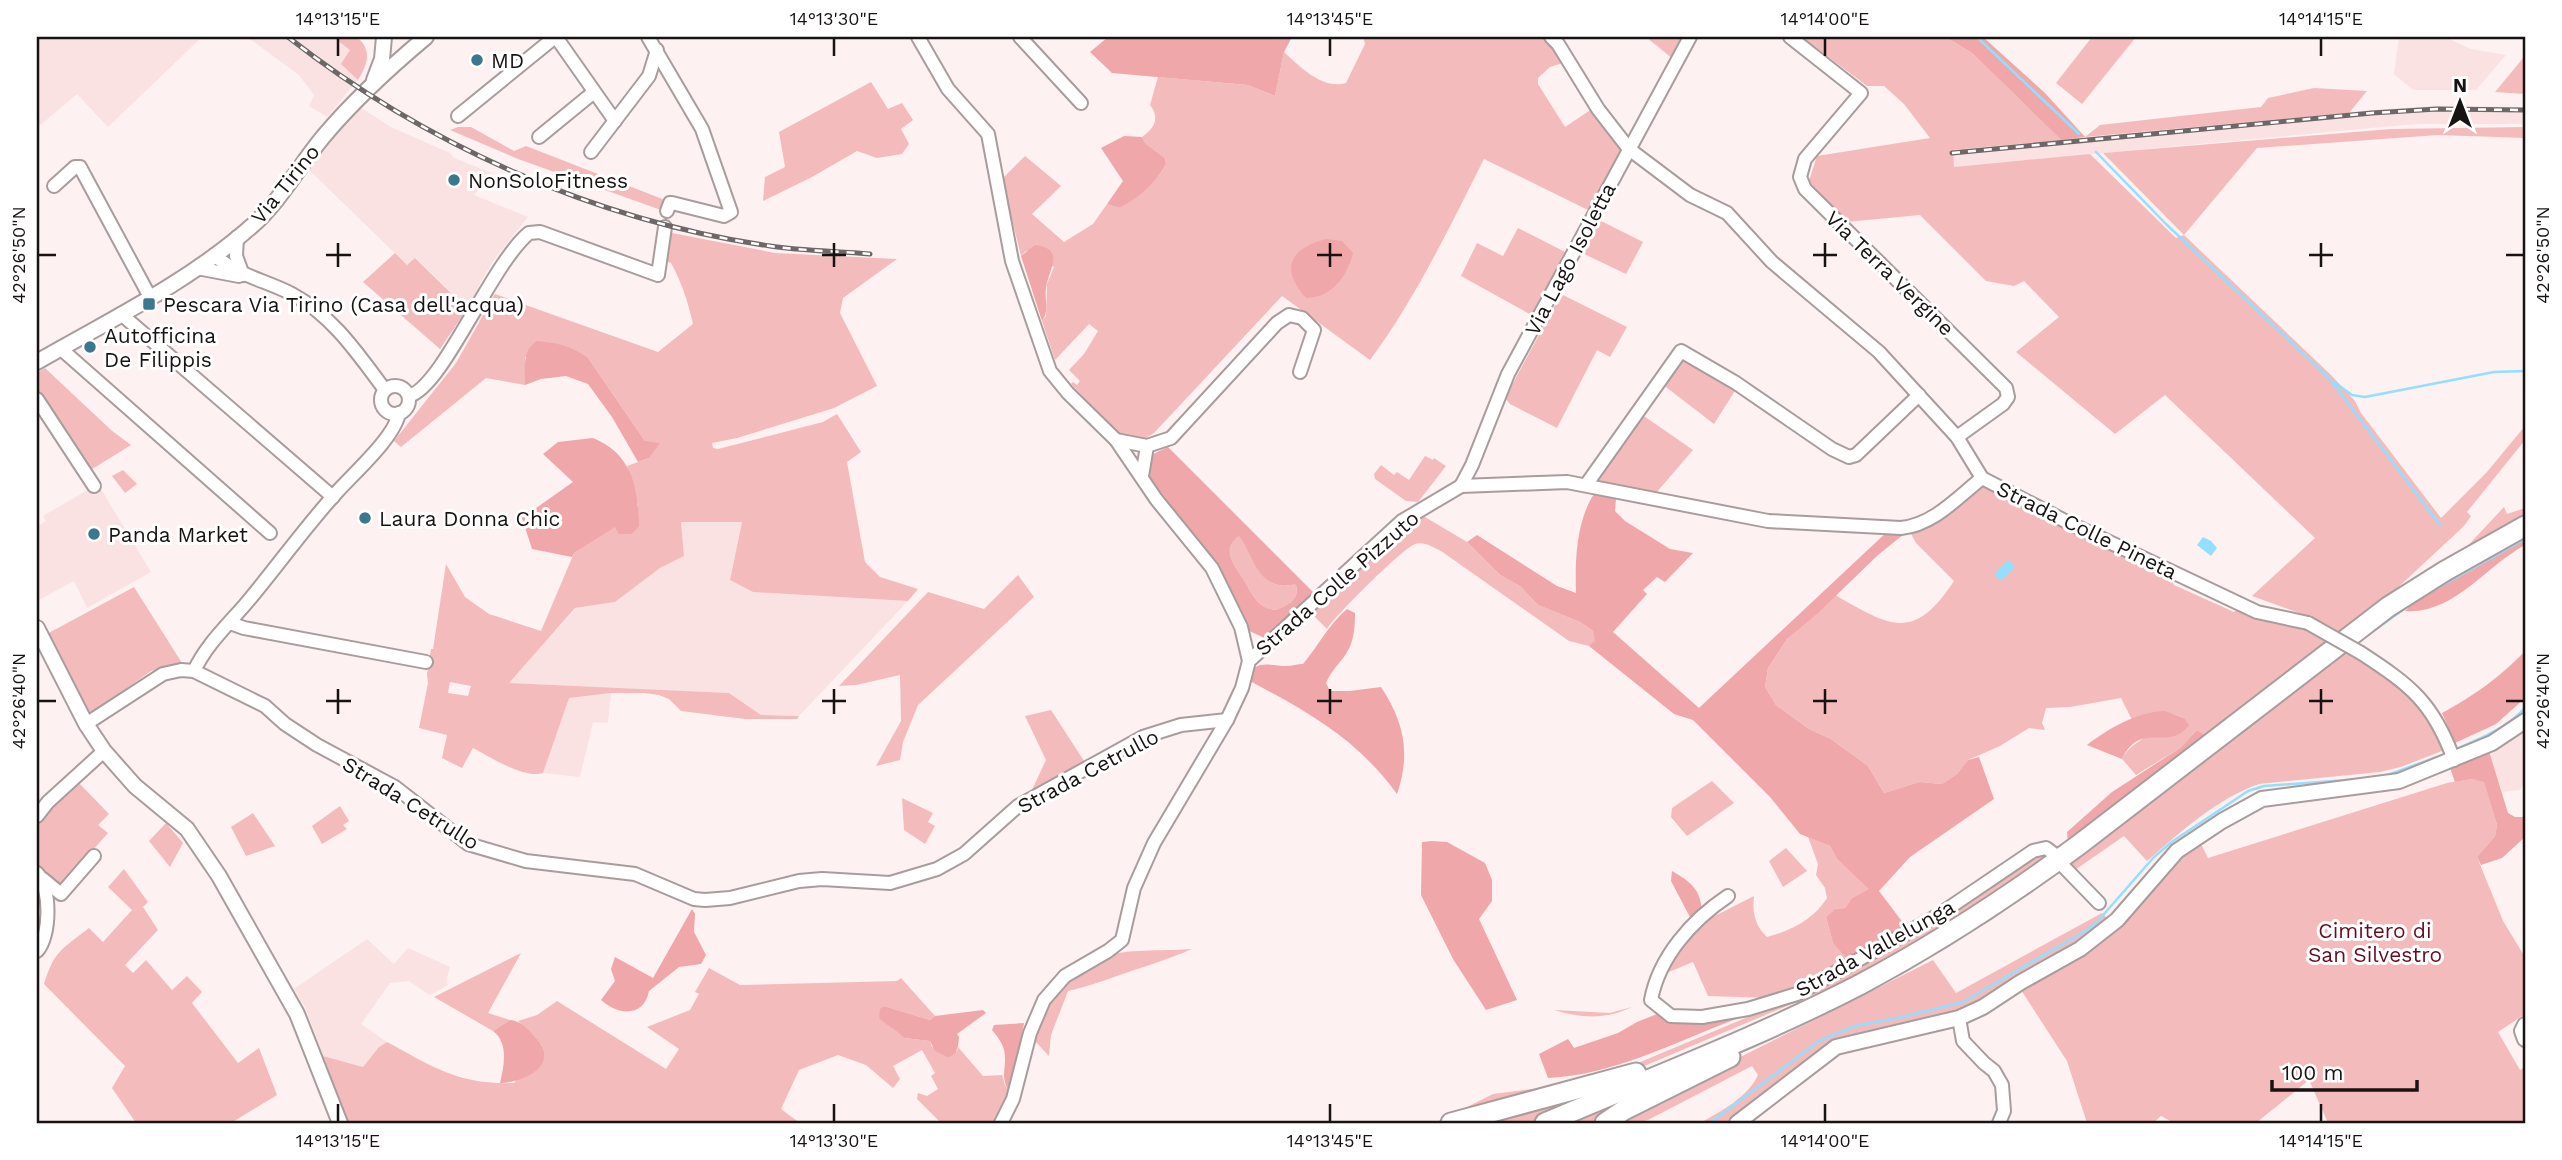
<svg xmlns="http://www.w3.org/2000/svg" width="2562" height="1160" font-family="'Work Sans',sans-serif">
  <rect width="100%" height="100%" fill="#fdf1f1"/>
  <g fill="#fae2e2">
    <polygon points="37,37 202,37 108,127 77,94 37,128"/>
    <polygon points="247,37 357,37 365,46 368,59 360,77 327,117 309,106 314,95 299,75"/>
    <polygon points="2399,37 2445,37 2471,49 2506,55 2476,90 2413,90 2394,74"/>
    <polygon points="355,104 391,127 450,153 454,158 494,174 474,195 528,217 493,261 478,287 495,294 480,322 416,258 407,265 305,166"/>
    <polygon points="2437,106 2525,107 2525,124 2418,124 2371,128 1954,167 1952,150 2372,110"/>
    <polygon points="98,484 151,572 87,608 74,581 37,601 37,526 46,521 43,516"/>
    <polygon points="681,522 742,522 730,580 753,592 908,601 799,716 761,715 729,693 508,683 576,608 615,602 660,568 684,556"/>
    <polygon points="611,693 608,723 593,722 580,777 543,773 568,698"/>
    <polygon points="2525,726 2525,781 2520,790 2502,792 2489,751"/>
    <polygon points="367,939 394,964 408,948 450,967 446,981 448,985 430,995 409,981 390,983 361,1024 387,1042 379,1047 363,1067 323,1056 306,1009 294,989"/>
  </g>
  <g fill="#f4bbbc" fill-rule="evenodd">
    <path d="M333,37H357C372,50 368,64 358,80L341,64L350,50Z"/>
    <path d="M1363,37H1400L1405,39L1410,37H1546L1566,62L1550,67L1538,78V84L1565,127L1595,107L1624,148L1590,211L1484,159C1449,228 1416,298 1370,360L1282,296L1154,433L1141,441L1122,437L1071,384L1073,382L1077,385L1080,381L1069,370L1084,354L1098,331L1089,324L1055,360L1042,321L1046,316L1047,284L1054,267L1026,251L1021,256L1002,179L1025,156L1061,186L1032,214L1064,242L1093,224L1107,204L1119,208C1139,195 1154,185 1166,164L1165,158L1145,143L1142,137C1155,128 1160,118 1150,105L1158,77L1248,85L1275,96L1284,52C1300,67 1323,90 1346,83L1365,44Z"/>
    <polygon points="1646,37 1686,37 1673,59"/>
    <polygon points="1802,37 1946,37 1972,53 2061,140 1953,150 1954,167 2090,154 2176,238 2184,235 2103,153 2391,129 2525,127 2525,138 2438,135 2257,148 2184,235 2332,376 2355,401 2361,413 2441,518 2487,472 2525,426 2525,440 2467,512 2471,516 2464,526 2392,593 2339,633 2310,617 2252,596 2315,538 2165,395 2115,434 2016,352 2059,317 2024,281 2014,286 1986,281 1920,215 1846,222 1809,181 1817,156 1930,138 1904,104 1884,86 1867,86"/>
    <polygon points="2092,37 2136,37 2082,104 2056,83"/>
    <polygon points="2524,57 2525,94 2495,92"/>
    <polygon points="871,82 888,109 902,103 913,120 901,129 909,144 902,154 877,158 857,151 812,177 763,201 765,177 785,167 779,132"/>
    <polygon points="2314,88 2367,91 2349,113 2085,137 2100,125 2261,107 2268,98"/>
    <polygon points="458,127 471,127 514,151 526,146 665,200 661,210 518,159 450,130"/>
    <polygon points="1599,220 1643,242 1626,274 1582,253"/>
    <polygon points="1518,228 1567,253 1535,317 1461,276 1477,243 1503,256"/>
    <path d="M667,232L775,253L897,259L843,298L840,313L877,386L834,408L737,438L712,443L713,448L718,449L823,422L837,414L861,452L847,462L865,562L880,577L918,589L908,601L753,592L730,580L742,522H681L684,556L660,568L615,602L575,608L509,683L729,693L761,715L799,716L797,719H745L681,711L669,699L659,695L645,693H611L569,698L543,773C524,779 490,757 473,748L462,768L442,758L447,735L419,728L428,683L427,674L431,649H433L446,564L465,597L489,614L541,631L574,553L615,526L632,534L638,505L627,466L649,458L645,441L588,358L525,357V385L486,378L401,447L394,441L456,363L495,294L658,352L693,324C688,302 682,283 671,263L663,260ZM450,682L471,686L468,696L448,693Z"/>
    <polygon points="395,253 407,265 415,258 467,309 440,349 363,282"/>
    <polygon points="1561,294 1627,327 1610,357 1597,350 1557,428 1510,404 1505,398"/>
    <polygon points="1687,357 1738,386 1714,424 1662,384 1677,362"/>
    <polygon points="45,368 111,430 131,445 89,471 37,394 37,373"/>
    <polygon points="1641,414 1693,450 1656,493 1593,481"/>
    <polygon points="1425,456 1433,460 1434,458 1446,466 1418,502 1406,501 1375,479 1374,474 1381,465 1394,475 1397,472 1409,480"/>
    <polygon points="123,470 137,484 125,493 112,476"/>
    <path d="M1986,483L2168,575L2174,585L2234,612L2240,607L2295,624L2327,641L2209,737L2197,730L2180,748L2136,775L2122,759C2132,739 2165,728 2184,718C2166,710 2150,711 2132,720L2121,698L2070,707L2046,708L2042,723L2045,730L2029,728L2000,746L1968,760L1957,774L1942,784L1919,782L1884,793L1868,766L1831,739L1809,729L1776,705L1765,687L1768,668L1787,639L1835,595C1890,626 1913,643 1954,581L1916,543L1909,530Z"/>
    <polygon points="2504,507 2507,514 2525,508 2525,519 2460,554"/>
    <path d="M1420,514L1467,542L1500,575L1520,586L1538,605L1580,622L1593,631L1596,641L1589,646L1569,641L1441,551C1433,547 1424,541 1415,544C1403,548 1334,617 1327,629L1307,609Z"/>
    <path d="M1240,535C1251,551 1256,581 1279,585C1285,587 1290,584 1296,585C1300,600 1287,605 1276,610C1258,609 1252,594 1244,580C1234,566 1220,549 1240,535Z"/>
    <polygon points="1018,575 1034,597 918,705 903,742 900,760 876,766 901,721 900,675 856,685 839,686 928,592 984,609"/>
    <polygon points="134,587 182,663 151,671 93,712 86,711 45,635"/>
    <path d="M2343,650L2397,681L2418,703L2447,749L2401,767L2380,772L2259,784C2216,799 2181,832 2147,861L2124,836L2072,872L2064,864L2190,768L2202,763L2270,712L2276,701Z"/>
    <polygon points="1051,710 1086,764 1030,794 1046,760 1025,716"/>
    <path d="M2472,779L2484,781L2497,825L2495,836L2477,857L2503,921L2525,957V1014L2498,1032L2520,1070L2525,1067V1123H2328L2309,1080L2256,1123H2174L2161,1116L2153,1123H2087L2067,1061L2021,990C2061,967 2101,946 2133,913C2157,887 2171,864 2200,842L2208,858L2447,783Z"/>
    <polygon points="76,780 109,814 98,825 108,833 60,888 37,868 37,822 41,814"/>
    <polygon points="1712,781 1734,803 1687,836 1671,817 1672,808"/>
    <polygon points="902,798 933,813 928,822 935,826 925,844 904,830"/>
    <polygon points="340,806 349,821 343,825 347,829 322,844 312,826"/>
    <polygon points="253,813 275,846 246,856 231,827"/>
    <polygon points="166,823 183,843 170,867 149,841"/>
    <path d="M1808,837L1830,846L1837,859L1870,889L1852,898L1845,908L1835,909L1826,917L1833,943L1849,962L1793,991L1769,998L1708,996L1693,962L1664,974L1697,925L1754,896C1752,912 1755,926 1767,937C1791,931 1814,919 1827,898L1825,888L1816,875L1818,864Z"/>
    <polygon points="1786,848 1807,871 1783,887 1769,861"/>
    <polygon points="2043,853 2052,857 1988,903 1845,985 1820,992 1637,1069 1589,1092 1577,1104 1531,1123 1435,1123 1493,1094 1578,1083 1626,1068 1767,1009 2037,854"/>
    <path d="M124,869L148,902L143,907L158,930L125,965L133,973L146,960L172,990L187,976L202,992L192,1003L238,1063L259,1048L277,1095L231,1123H136L112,1088L125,1066L44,984C54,951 62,949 89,928L103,942L132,910L108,887Z"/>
    <path d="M2102,913L2110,921L2079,944L1961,1014L1834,1044L1730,1123H1700C1720,1112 1748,1097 1758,1075L1752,1066L1648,1120L1635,1123H1567L1642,1092L1661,1097L1933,960L1956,993Z"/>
    <path d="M1192,949C1167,960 1142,967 1117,976C1100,982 1086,987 1068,991L1051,1035L1049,1056L1035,1041C1041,1000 1070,967 1110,955C1128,949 1171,951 1192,949Z"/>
    <polygon points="521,953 488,1013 510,1020 493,1031 434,997"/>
    <path d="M709,968L740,985L897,981L901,978L935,1016L930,1020L884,1006L879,1017C886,1025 896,1029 904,1038L930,1041L932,1047L957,1051L958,1047L983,1076L1002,1075L1005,1085L1011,1095L993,1123H941L917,1099L918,1093L927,1096L938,1089L931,1076L935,1073L922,1050L893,1066L900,1079L893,1088L866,1065L838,1055L799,1070L781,1109L800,1123H348L323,1056L363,1067L379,1047L387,1042C433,1067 459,1085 514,1083L542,1046L518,1021L537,1015L557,1001L666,1069L679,1049L647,1027L690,1010L699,994L695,992Z"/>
    <path d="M1632,1007C1605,1020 1582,1018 1554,1010L1610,1013Z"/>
  </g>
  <g fill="#efa7a9" fill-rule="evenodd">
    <polygon points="1108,37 1292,37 1284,52 1275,96 1248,85 1112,73 1090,52"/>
    <polygon points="1946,37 1983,37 2045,93 2085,137 2061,140 1972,53"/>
    <path d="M1124,136L1142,137L1145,143L1165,158L1166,164C1154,185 1140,197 1119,208L1107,204L1123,181L1101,148Z"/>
    <path d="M1326,239L1342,241L1353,253C1347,277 1331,298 1306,298C1280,269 1289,249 1326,239Z"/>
    <path d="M1035,245C1067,249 1048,270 1046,288C1044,300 1050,310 1042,321L1021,256Z"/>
    <path d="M537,341C557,343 572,346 588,358L645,441L660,443L649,458L638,462L612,417L588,384L566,376L541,379L525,385C526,367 521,351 537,341Z"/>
    <path d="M593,438C632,454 638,487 639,526L632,534H619L615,527L574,553L572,557L532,549L522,518L573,482L543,454L558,442Z"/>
    <path d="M1168,447L1317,596L1267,639L1247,630L1225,578L1147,478L1151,455ZM1239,536C1251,550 1255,581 1279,585C1285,587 1290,584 1296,585C1300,600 1287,605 1276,610C1258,609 1252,594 1244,580C1235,566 1220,550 1239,536Z"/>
    <path d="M1594,494L1616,499L1615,511L1625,521L1670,549L1693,553L1665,582L1657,577L1643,590L1647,594L1613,632L1699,708L1889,530H1909L1878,555L1818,613L1787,639L1768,668L1765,687L1776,705L1809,729L1831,739L1868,766L1884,793L1919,782L1942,784L1957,774L1968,760L1979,757L1994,799L1910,857L1879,891L1907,928L1849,962L1833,943L1826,917L1835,909L1845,908L1852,898L1869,889L1837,859L1830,846L1800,834L1770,797L1693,720L1674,714L1589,646L1595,641L1593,631L1580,622L1538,605L1520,586L1500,575L1467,542L1477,535L1557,586L1576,593C1575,560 1576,522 1594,494Z"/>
    <path d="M2525,534V545C2486,566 2453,615 2405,611L2426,591Z"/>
    <path d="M1347,609L1355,613C1355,627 1354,642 1346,654C1339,664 1331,671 1326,683L1330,691H1350L1381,687C1404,722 1411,753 1397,794C1356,738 1308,712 1248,680C1253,658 1270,666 1286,666C1291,666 1298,664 1303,664C1319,645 1328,625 1347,609Z"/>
    <path d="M2525,651V698L2496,724L2455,743L2442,713C2475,695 2499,678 2525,651Z"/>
    <path d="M2165,711L2184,718L2189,725C2169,753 2141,719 2122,759L2087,745C2109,728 2137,712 2165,711Z"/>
    <polygon points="2197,730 2209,737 2084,828 2068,843 2067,832 2112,792 2180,748"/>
    <polygon points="2489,751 2508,813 2515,817 2525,817 2525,837 2502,858 2481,865 2477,857 2495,836 2497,825 2484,782 2472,779 2455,782 2450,768"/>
    <polygon points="1432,841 1447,842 1485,863 1492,880 1492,901 1479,919 1517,1000 1486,1010 1453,959 1421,895 1422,842"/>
    <path d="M1672,871C1691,882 1700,889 1702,911L1692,921L1671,881Z"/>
    <path d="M692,909L695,914L694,932L706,955L701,964L679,967L649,991C644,1017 619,1016 601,1000L615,981L611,969L615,957L653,978Z"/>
    <path d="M884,1006L930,1020L935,1016L983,1010L986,1013L957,1034L959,1037C958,1047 958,1055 947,1057L935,1051L930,1041L904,1038C895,1029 886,1025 879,1018L880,1009Z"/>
    <path d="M1662,1012H1740L1736,1019C1675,1042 1614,1075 1548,1078L1539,1054L1568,1039L1574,1048L1618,1033L1637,1022Z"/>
    <path d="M510,1020C520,1021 526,1027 533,1035C536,1039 541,1043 543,1049C551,1072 516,1083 500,1083C504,1066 509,1043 493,1031Z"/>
    <path d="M1024,1023L1011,1095C998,1075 1008,1069 1004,1050C1002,1042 997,1036 992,1030L994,1025Z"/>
  </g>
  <g fill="#93dffe">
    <polygon points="2203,537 2211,541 2217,548 2211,556 2197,545"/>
    <polygon points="2008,560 2015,567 2001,581 1994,574"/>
  </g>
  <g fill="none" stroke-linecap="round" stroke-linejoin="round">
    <g stroke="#93dffe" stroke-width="2.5">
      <polyline points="1977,37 2079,134"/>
      <polyline points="2096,152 2166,224 2329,378 2440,525"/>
      <polyline points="2334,382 2352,395 2365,397 2494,372 2525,371"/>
      <polyline points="2427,594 2525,539"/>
      <polyline points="2358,642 2418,599"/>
      <path d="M2454,750C2480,739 2505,729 2525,708"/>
      <polyline points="2382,777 2448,753"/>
      <polyline points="1710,1123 1819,1041 1855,1026 1902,1017 1963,1002 2087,930 2097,922 2154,857 2173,841 2248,791 2264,786 2361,779"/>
    </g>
    <g stroke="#a99c9c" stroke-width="16">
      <g id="minor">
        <polyline points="556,37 615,121"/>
        <polyline points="648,37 702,129 731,212 724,216 672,203 670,203 667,211"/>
        <polyline points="918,37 948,89 988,134 1012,261 1050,371 1068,393 1116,440 1156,499 1212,568 1241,627 1249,661"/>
        <polyline points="1020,37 1081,103"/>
        <polyline points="1551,37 1558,44 1598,109 1629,149 1690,195 1727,213 1772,262 1879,352 1957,437 1982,478 2067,522 2257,612 2308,623"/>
        <polyline points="1790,37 1861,93 1805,159 1800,177 1805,189 2006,388 2008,397 2003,404 1957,437"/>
        <polyline points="458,116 555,37"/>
        <polyline points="539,137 594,92"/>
        <polyline points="591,152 649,76 657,50"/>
        <polyline points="54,186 75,167 80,167 150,297"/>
        <polyline points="237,237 236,256 243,275"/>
        <path d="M214,255C238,276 265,280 292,294C333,316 358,354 385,390"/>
        <polyline points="197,268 239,276"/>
        <polyline points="121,314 333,497"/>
        <polyline points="60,348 270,533"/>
        <circle cx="395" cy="400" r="14"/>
        <path d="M409,396C443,387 491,264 529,233L540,232L658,275L665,227"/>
        <polyline points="37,399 94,486"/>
        <polyline points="1116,440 1147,446 1171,438 1277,323 1289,315 1302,318 1314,330 1300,372"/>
        <polyline points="1142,476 1147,446"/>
        <polyline points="1586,485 1681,351 1736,383 1832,449 1849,457 1856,455 1919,395"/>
        <polyline points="1461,486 1472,465 1508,374 1690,37"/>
        <polyline points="230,623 244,628 426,662"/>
        <path d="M2361,653C2410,685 2433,702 2454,760"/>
        <path d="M194,671C207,643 230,623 249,600C279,564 306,526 337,492C354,473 395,437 399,413"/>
        <polyline points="86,724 163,674 181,670 194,671 265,706 285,724 317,745 395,787 468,844 526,861 635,874 694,899 705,900 730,898 799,881 822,879 890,883 937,869 964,854 1018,806 1143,737 1181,725 1227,720"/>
        <polyline points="37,816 48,802 104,751"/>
        <polyline points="2064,867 2099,903"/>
        <path d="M37,873C51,887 51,936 37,951"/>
        <polyline points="43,879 61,894 94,856"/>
        <path d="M1728,896C1692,920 1659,957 1651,1000L1671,1016L1702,1017L1748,1009L1797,994L1937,916L2033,851L2046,848L2054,854"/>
        <polyline points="1959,1018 1963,1041 1984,1063 1994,1071 2002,1085 2004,1111 1999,1123"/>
        <path d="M1001,1123L1013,1099L1030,1033L1044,1000L1065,976L1108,951L1122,940L1134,888L1154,843L1227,720L1242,688L1249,661L1402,521L1461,486L1567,482L1768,521L1901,528C1933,525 1957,498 1982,478"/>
      </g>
    </g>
    <g stroke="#a99c9c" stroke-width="18">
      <g id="tertiary">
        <polyline points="374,80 382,59 384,37"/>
        <path d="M37,362C110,320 189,282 253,225C281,200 299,166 323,137C354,100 389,68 426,37"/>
        <polyline points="37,628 86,724 104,751 135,786 187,829 219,876 297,1014 340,1123"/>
        <polyline points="2525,1025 2522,1031 2525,1039"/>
        <polyline points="1737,1123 1836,1047 1959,1018 1983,1007 2021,982 2080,949 2117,920 2177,851 2222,821 2262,799 2399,781 2492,743 2525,721"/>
      </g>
    </g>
    <g stroke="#a99c9c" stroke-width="23">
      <g id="trunk">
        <polyline points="1451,1123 1636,1073"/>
        <path d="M1545,1123C1650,1078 1759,1037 1861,984C1938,943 2010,896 2080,844L2388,607L2445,571L2525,526"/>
        <polyline points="1605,1123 1624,1110 1730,1057"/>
      </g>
    </g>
    <use href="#minor" stroke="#fff" stroke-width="12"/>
    <use href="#tertiary" stroke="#fff" stroke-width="14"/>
    <use href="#trunk" stroke="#fff" stroke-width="19"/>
    <g stroke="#6e6767" stroke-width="5">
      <g id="rail">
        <path d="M288,37C426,145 596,221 770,246C803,251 837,251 870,254"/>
        <polyline points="1952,153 2372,113 2437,109 2525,110"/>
      </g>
    </g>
    <use href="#rail" stroke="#fff" stroke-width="2.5" stroke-dasharray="8" stroke-linecap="butt"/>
    <g stroke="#a99c9c" stroke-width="16" stroke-linecap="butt">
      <polyline id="minor-bridge" points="2308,623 2361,653"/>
    </g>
    <use href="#minor-bridge" stroke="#fff" stroke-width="12"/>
  </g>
  <path fill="none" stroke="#181313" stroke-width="2.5" d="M338,38V56M834,38V56M1330,38V56M1825,38V56M2321,38V56M338,243V267M834,243V267M1330,243V267M1825,243V267M2321,243V267M38,255H56M326,255H351M822,255H846M1317,255H1342M1813,255H1837M2309,255H2333M2506,255H2524M338,689V714M834,689V714M1330,689V714M1825,689V714M2321,689V714M38,701H56M326,701H351M822,701H846M1317,701H1342M1813,701H1837M2309,701H2333M2506,701H2524M338,1104V1122M834,1104V1122M1330,1104V1122M1825,1104V1122M2321,1104V1122"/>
  <g fill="#3b778e" stroke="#fff" stroke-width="2.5">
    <circle cx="477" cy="60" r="7"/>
    <circle cx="454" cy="180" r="7"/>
    <rect x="142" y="297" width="14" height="14" rx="3.5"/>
    <circle cx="90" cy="347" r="7"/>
    <circle cx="365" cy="518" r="7"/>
    <circle cx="94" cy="534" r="7"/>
  </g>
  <g text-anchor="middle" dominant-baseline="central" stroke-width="6" stroke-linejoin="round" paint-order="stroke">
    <g font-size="21" fill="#181313" stroke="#fff" text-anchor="start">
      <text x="491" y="60">MD</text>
      <text x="468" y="180">NonSoloFitness</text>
      <text x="163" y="304">Pescara Via Tirino (Casa dell'acqua)</text>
      <text x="104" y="335">Autofficina<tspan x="104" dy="24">De Filippis</tspan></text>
      <text x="379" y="518">Laura Donna Chic</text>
      <text x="108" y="534">Panda Market</text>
    </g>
    <g font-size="21" fill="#181313" stroke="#fff">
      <text transform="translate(285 184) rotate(-51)">Via Tirino</text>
      <text transform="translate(1570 259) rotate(-62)">Via Lago Isoletta</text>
      <text transform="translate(1890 273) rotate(44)">Via Terra Vergine</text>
      <text transform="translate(2087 530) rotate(26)">Strada Colle Pineta</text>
      <text transform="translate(1337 583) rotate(-41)">Strada Colle Pizzuto</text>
      <text transform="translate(1088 771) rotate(-28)">Strada Cetrullo</text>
      <text transform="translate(411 803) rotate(32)">Strada Cetrullo</text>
      <text transform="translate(1875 948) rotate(-29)">Strada Vallelunga</text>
    </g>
    <g font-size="21" fill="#640f1e" stroke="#fff">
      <text x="2375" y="930">Cimitero di<tspan x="2375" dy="24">San Silvestro</tspan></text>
    </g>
  </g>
  <rect width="2562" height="1160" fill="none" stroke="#ffffff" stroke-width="77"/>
  <g transform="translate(2460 102)" stroke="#ffffff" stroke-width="5" paint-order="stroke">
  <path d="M0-5L12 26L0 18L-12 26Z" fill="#181313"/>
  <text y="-10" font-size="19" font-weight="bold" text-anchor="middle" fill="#181313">N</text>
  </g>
  <path d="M2272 1080v10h145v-10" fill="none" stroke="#181313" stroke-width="3.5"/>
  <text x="2282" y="1080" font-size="21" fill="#181313" stroke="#ffffff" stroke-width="5" paint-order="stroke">100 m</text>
  <rect x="38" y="38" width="2486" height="1084" fill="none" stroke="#181313" stroke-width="2.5"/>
  <g font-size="18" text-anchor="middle" fill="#181313">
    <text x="338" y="25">14°13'15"E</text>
    <text x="834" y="25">14°13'30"E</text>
    <text x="1330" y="25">14°13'45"E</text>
    <text x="1825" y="25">14°14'00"E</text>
    <text x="2321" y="25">14°14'15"E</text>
    <text transform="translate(19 255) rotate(-90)" y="6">42°26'50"N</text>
    <text transform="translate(2543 255) rotate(-90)" y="6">42°26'50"N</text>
    <text transform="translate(19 701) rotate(-90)" y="6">42°26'40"N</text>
    <text transform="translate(2543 701) rotate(-90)" y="6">42°26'40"N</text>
    <text x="338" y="1147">14°13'15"E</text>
    <text x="834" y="1147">14°13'30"E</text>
    <text x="1330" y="1147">14°13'45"E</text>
    <text x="1825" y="1147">14°14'00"E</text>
    <text x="2321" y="1147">14°14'15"E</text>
  </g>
</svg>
